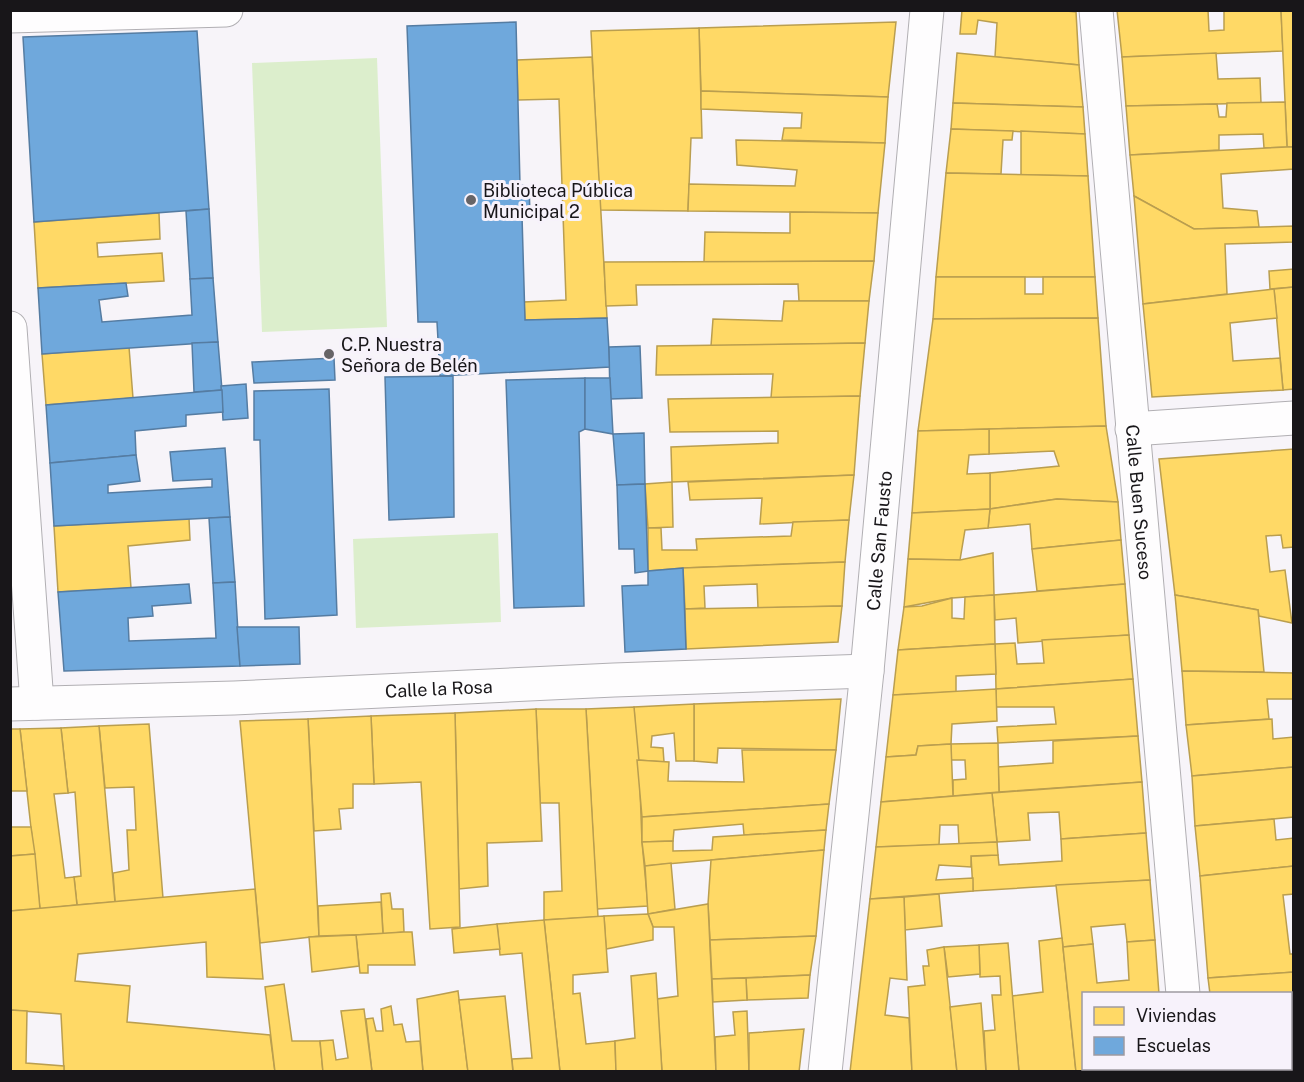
<svg xmlns="http://www.w3.org/2000/svg" width="1304" height="1082" font-family="'Public Sans',sans-serif">
  <rect width="100%" height="100%" fill="#f7f4f9"/>
  <g fill="#dceecc">
    <polygon points="377,58 387,327 262,332 252,63"/>
    <polygon points="498,533 501,622 356,628 353,539"/>
  </g>
  <g fill="#ffd966" stroke="#ba9e4f" stroke-width="1.5">
    <polygon points="962,10 1057,10 1076,12 1079,65 995,57 997,23 978,20 976,34 960,34"/>
    <polygon points="1117,10 1208,10 1209,31 1224,30 1224,10 1281,10 1283,51 1122,57"/>
    <polygon points="1281,10 1294,10 1294,147 1287,147"/>
    <polygon points="896,22 888,97 701,91 699,28"/>
    <polygon points="699,28 702,138 691,138 688,211 600,210 591,31"/>
    <polygon points="957,53 1079,65 1083,107 953,103"/>
    <polygon points="1216,53 1218,79 1260,78 1261,103 1126,106 1122,57"/>
    <polygon points="592,57 607,318 525,320 524,302 566,300 559,99 518,100 517,60"/>
    <polygon points="701,91 888,97 885,143 782,140 784,128 801,128 802,113 701,109"/>
    <polygon points="1285,102 1287,147 1264,148 1263,134 1219,135 1219,150 1130,155 1126,106 1217,104 1219,117 1226,117 1227,103"/>
    <polygon points="953,103 1083,107 1085,134 951,129"/>
    <polygon points="951,129 1013,131 1012,140 1003,140 1001,174 946,173"/>
    <polygon points="1021,131 1085,134 1088,176 1021,175"/>
    <polygon points="736,140 885,143 878,213 688,211 689,184 795,186 797,170 737,165"/>
    <polygon points="1287,147 1294,147 1294,169 1221,174 1223,208 1257,211 1259,227 1194,229 1134,196 1130,155"/>
    <polygon points="946,173 1088,176 1095,277 936,277"/>
    <polygon points="1134,196 1194,229 1294,226 1294,242 1225,244 1227,294 1143,304"/>
    <polygon points="790,212 878,213 874,261 704,262 705,232 790,233"/>
    <polygon points="159,213 160,239 97,243 98,257 162,253 164,281 38,288 34,222"/>
    <polygon points="874,261 869,301 799,301 798,284 636,285 637,305 606,306 604,262"/>
    <polygon points="1294,269 1294,287 1270,289 1269,271"/>
    <polygon points="936,277 1025,277 1025,294 1043,294 1043,277 1095,277 1098,318 933,319"/>
    <polygon points="1294,287 1294,389 1283,390 1274,289"/>
    <polygon points="1274,289 1277,318 1230,323 1233,361 1280,358 1283,390 1152,397 1143,304"/>
    <polygon points="784,301 869,301 865,343 711,346 713,319 782,321"/>
    <polygon points="1098,318 1106,426 918,431 933,319"/>
    <polygon points="865,343 860,396 771,398 773,374 656,375 657,346"/>
    <polygon points="129,347 133,398 46,405 42,354"/>
    <polygon points="860,396 854,475 672,482 671,447 778,443 778,431 670,432 668,399"/>
    <polygon points="1106,426 1118,502 1057,499 990,509 990,473 1059,466 1054,451 989,454 989,429"/>
    <polygon points="989,429 989,454 969,455 967,474 990,473 990,509 912,513 918,431"/>
    <polygon points="1294,449 1294,547 1283,548 1281,535 1266,536 1270,572 1285,570 1292,623 1259,616 1258,610 1175,595 1159,459"/>
    <polygon points="854,475 849,520 760,524 762,498 690,500 688,482"/>
    <polygon points="672,482 673,527 648,528 645,484"/>
    <polygon points="1057,499 1118,502 1121,540 1032,549 1030,524 988,528 990,509"/>
    <polygon points="990,509 988,528 965,530 960,560 908,559 912,513"/>
    <polygon points="189,518 190,540 128,546 131,588 58,592 54,526"/>
    <polygon points="849,520 845,562 683,568 648,571 648,528 661,528 662,550 697,550 696,539 791,536 793,522"/>
    <polygon points="1121,540 1125,584 1037,591 1032,549"/>
    <polygon points="993,553 994,595 952,598 904,607 908,559 960,560"/>
    <polygon points="845,562 842,606 758,608 757,584 704,586 705,608 685,609 683,568"/>
    <polygon points="1125,584 1129,635 1018,643 1016,618 995,620 994,595"/>
    <polygon points="994,595 995,644 898,650 904,607 922,606 952,598 952,618 964,619 965,597"/>
    <polygon points="1175,595 1258,610 1264,672 1182,671"/>
    <polygon points="842,606 838,642 686,649 685,609"/>
    <polygon points="1129,635 1133,679 996,689 995,644 1015,643 1017,664 1044,663 1042,640"/>
    <polygon points="995,644 996,674 956,676 956,692 893,695 898,650"/>
    <polygon points="1182,671 1294,673 1294,699 1267,699 1269,719 1186,725"/>
    <polygon points="1133,679 1138,736 998,743 997,727 1056,724 1054,707 996,707 996,689"/>
    <polygon points="996,689 997,721 952,724 951,744 918,746 916,755 886,757 893,695"/>
    <polygon points="841,699 836,750 718,748 717,763 694,761 694,704"/>
    <polygon points="694,704 694,761 676,761 674,733 652,736 651,747 663,748 664,762 637,760 634,707"/>
    <polygon points="634,707 639,761 642,842 648,906 597,909 586,709"/>
    <polygon points="536,709 586,709 598,917 544,920 544,892 562,891 559,803 540,803"/>
    <polygon points="536,709 542,841 487,843 488,886 459,889 455,713"/>
    <polygon points="455,713 460,927 430,929 421,782 374,784 371,716"/>
    <polygon points="371,716 374,784 353,784 353,808 339,809 341,829 314,831 308,719"/>
    <polygon points="308,719 319,936 260,943 240,721"/>
    <polygon points="1272,719 1273,739 1294,737 1294,767 1192,776 1186,725"/>
    <polygon points="149,724 163,898 115,902 113,873 129,870 127,830 136,830 134,787 105,788 99,726"/>
    <polygon points="99,726 115,902 77,905 74,877 81,876 75,792 68,793 61,728"/>
    <polygon points="61,728 68,793 54,794 65,878 74,877 77,905 40,909 20,729"/>
    <polygon points="10,729 20,729 27,791 10,791"/>
    <polygon points="1138,736 1142,782 999,792 998,767 1053,763 1053,741"/>
    <polygon points="998,743 999,792 953,796 953,780 966,779 965,760 951,760 951,744"/>
    <polygon points="951,744 953,796 881,802 886,757 916,755 918,746"/>
    <polygon points="742,750 836,750 829,804 642,817 637,760 669,762 668,781 744,782"/>
    <polygon points="1294,767 1294,817 1195,826 1192,776"/>
    <polygon points="1142,782 1146,833 1061,839 1059,812 1028,813 1030,840 997,842 992,793"/>
    <polygon points="992,793 997,842 959,844 958,825 940,825 939,845 876,847 881,802"/>
    <polygon points="829,804 826,830 744,835 743,824 674,830 673,841 642,842 642,817"/>
    <polygon points="1274,819 1276,840 1294,838 1294,866 1200,876 1195,826"/>
    <polygon points="10,827 31,827 35,854 10,856"/>
    <polygon points="826,830 824,850 645,866 642,842 673,841 673,851 712,850 713,837"/>
    <polygon points="1146,833 1150,880 973,891 971,856 998,855 999,865 1062,861 1061,839"/>
    <polygon points="997,842 998,855 971,856 971,867 939,865 936,880 973,878 973,891 870,899 876,847"/>
    <polygon points="824,850 816,936 710,940 708,904 711,860"/>
    <polygon points="35,854 40,909 10,911 10,856"/>
    <polygon points="671,863 675,909 648,914 645,866"/>
    <polygon points="1294,866 1294,894 1283,895 1290,954 1294,954 1294,972 1208,978 1200,876"/>
    <polygon points="1150,880 1155,940 1127,942 1125,924 1091,927 1093,944 1063,947 1056,885"/>
    <polygon points="255,889 263,979 207,977 206,942 78,954 75,981 130,986 127,1022 270,1035 275,1072 64,1072 61,1014 10,1010 10,911"/>
    <polygon points="390,893 392,909 403,909 404,932 383,934 381,894"/>
    <polygon points="939,894 942,926 905,930 904,897"/>
    <polygon points="904,897 907,980 890,978 885,1015 909,1018 912,1072 850,1072 870,899"/>
    <polygon points="381,902 383,934 319,936 318,906"/>
    <polygon points="708,904 716,1072 662,1072 657,999 678,996 674,927 653,927 648,914"/>
    <polygon points="648,914 653,927 653,940 606,949 604,916"/>
    <polygon points="604,916 608,972 573,975 573,994 580,993 586,1044 615,1041 616,1072 560,1072 544,920"/>
    <polygon points="544,920 560,1072 513,1072 512,1059 532,1058 522,953 500,955 497,924"/>
    <polygon points="497,924 500,949 454,953 452,929"/>
    <polygon points="404,932 412,932 415,965 368,965 368,973 360,973 356,935"/>
    <polygon points="356,935 359,966 312,972 309,937"/>
    <polygon points="816,936 810,975 712,979 710,940"/>
    <polygon points="1062,938 1076,1072 1019,1072 1012,996 1043,992 1039,941"/>
    <polygon points="1155,940 1159,994 1084,994 1084,1068 1116,1068 1097,1072 1076,1072 1063,947 1093,944 1097,983 1129,980 1127,942"/>
    <polygon points="1008,943 1019,1072 986,1072 984,1031 995,1030 992,995 1001,995 1000,976 980,977 979,945"/>
    <polygon points="979,945 980,974 948,977 944,947"/>
    <polygon points="944,947 957,1072 912,1072 908,987 925,985 923,966 929,966 927,950"/>
    <polygon points="1294,972 1294,1025 1290,1025 1290,994 1210,994 1208,978"/>
    <polygon points="656,973 662,1072 616,1072 615,1041 635,1038 631,976"/>
    <polygon points="810,975 808,998 747,1000 746,978"/>
    <polygon points="746,978 747,1000 713,1002 712,979"/>
    <polygon points="284,984 292,1041 320,1041 323,1072 275,1072 265,987"/>
    <polygon points="458,991 468,1072 423,1072 417,999"/>
    <polygon points="505,996 513,1072 468,1072 459,1000"/>
    <polygon points="981,1003 986,1072 957,1072 950,1007"/>
    <polygon points="391,1006 394,1025 402,1024 406,1042 420,1041 423,1072 372,1072 366,1019 373,1018 376,1031 383,1031 381,1009"/>
    <polygon points="364,1009 372,1072 323,1072 320,1041 333,1040 336,1060 348,1058 341,1011"/>
    <polygon points="10,1010 27,1011 26,1063 64,1066 64,1072 10,1072"/>
    <polygon points="747,1011 749,1072 716,1072 715,1037 735,1035 733,1012"/>
    <polygon points="1290,1025 1294,1025 1294,1072 1216,1072 1216,1068 1290,1068"/>
    <polygon points="804,1029 799,1072 749,1072 749,1033"/>
  </g>
  <g fill="#6fa8dc" stroke="#557ca2" stroke-width="1.5">
    <polygon points="516,22 520,185 529,186 530,214 522,216 525,320 607,318 610,367 440,376 437,322 418,322 407,26"/>
    <polygon points="197,31 209,209 34,222 23,37"/>
    <polygon points="209,209 213,278 190,279 186,211"/>
    <polygon points="213,278 218,342 42,354 38,288 126,283 128,296 99,300 102,322 192,315 190,279"/>
    <polygon points="218,342 222,390 194,392 192,343"/>
    <polygon points="640,346 642,398 610,399 609,347"/>
    <polygon points="334,358 335,380 254,383 252,362"/>
    <polygon points="453,376 454,517 389,520 385,377"/>
    <polygon points="585,378 585,429 579,432 584,606 514,608 506,380"/>
    <polygon points="585,378 610,378 613,434 585,429"/>
    <polygon points="246,384 248,418 223,420 221,386"/>
    <polygon points="329,389 337,615 265,619 260,440 254,440 254,391"/>
    <polygon points="222,390 223,412 186,415 186,426 135,431 136,455 50,463 46,405"/>
    <polygon points="644,433 645,484 617,485 613,434"/>
    <polygon points="225,448 230,517 54,526 50,463 136,455 140,481 108,485 108,493 212,487 212,479 173,481 170,452"/>
    <polygon points="645,484 648,571 635,573 634,549 619,549 617,485"/>
    <polygon points="230,517 235,582 213,583 209,518"/>
    <polygon points="683,568 686,649 625,652 622,586 648,585 648,571"/>
    <polygon points="235,582 240,666 64,671 58,592 189,584 191,603 152,606 153,616 128,618 129,641 216,638 213,583"/>
    <polygon points="237,627 299,627 300,664 240,666"/>
  </g>
  <g fill="none" stroke-linecap="round" stroke-linejoin="round">
    <g stroke="#b1afb3" stroke-width="35">
      <g id="street">
        <path id="s1" d="M1096,10L1183,994"/>
        <polyline points="10,16 226,10"/>
        <polyline points="10,328 37,703"/>
        <polyline points="1132,429 1294,418"/>
        <path id="s2" d="M10,704L234,698L614,680L867,671"/>
        <polyline points="1189,1068 1190,1072"/>
        <path id="s3" d="M825,1072L867,671L927,10"/>
      </g>
    </g>
    <use href="#street" stroke="#fefdfe" stroke-width="33"/>
  </g>
  <g fill="#666467" stroke="#f7f2fb" stroke-width="2">
    <circle cx="471" cy="200" r="6"/>
    <circle cx="329" cy="354" r="6"/>
  </g>
  <g text-anchor="middle" dominant-baseline="central" stroke-width="6" stroke-linejoin="round" paint-order="stroke">
    <g font-size="18" fill="#181619" stroke="#f7f2fb" text-anchor="start">
      <text x="483" y="190">Biblioteca Pública<tspan x="483" dy="21">Municipal 2</tspan></text>
      <text x="341" y="344">C.P. Nuestra<tspan x="341" dy="21">Señora de Belén</tspan></text>
    </g>
    <g font-size="18" fill="#181619" stroke="#f7f2fb">
      <text stroke="none"><textPath href="#s1" startOffset="494">Calle Buen Suceso</textPath></text>
      <text stroke="none"><textPath href="#s3" startOffset="534">Calle San Fausto</textPath></text>
      <text stroke="none"><textPath href="#s2" startOffset="429">Calle la Rosa</textPath></text>
    </g>
  </g>
  <rect width="1304" height="1082" fill="none" stroke="#181619" stroke-width="24"/>
  <rect x="1082" y="992" width="210" height="78" fill="#f7f2fb" stroke="#9e9aa1" stroke-width="1.5"/>
  <rect x="1094" y="1007" width="30" height="18" fill="#ffd966" stroke="#9e9aa1" stroke-width="1.5"/>
  <text x="1136" y="1022" font-size="18" fill="#181619">Viviendas</text>
  <rect x="1094" y="1037" width="30" height="18" fill="#6fa8dc" stroke="#9e9aa1" stroke-width="1.5"/>
  <text x="1136" y="1052" font-size="18" fill="#181619">Escuelas</text>
</svg>
